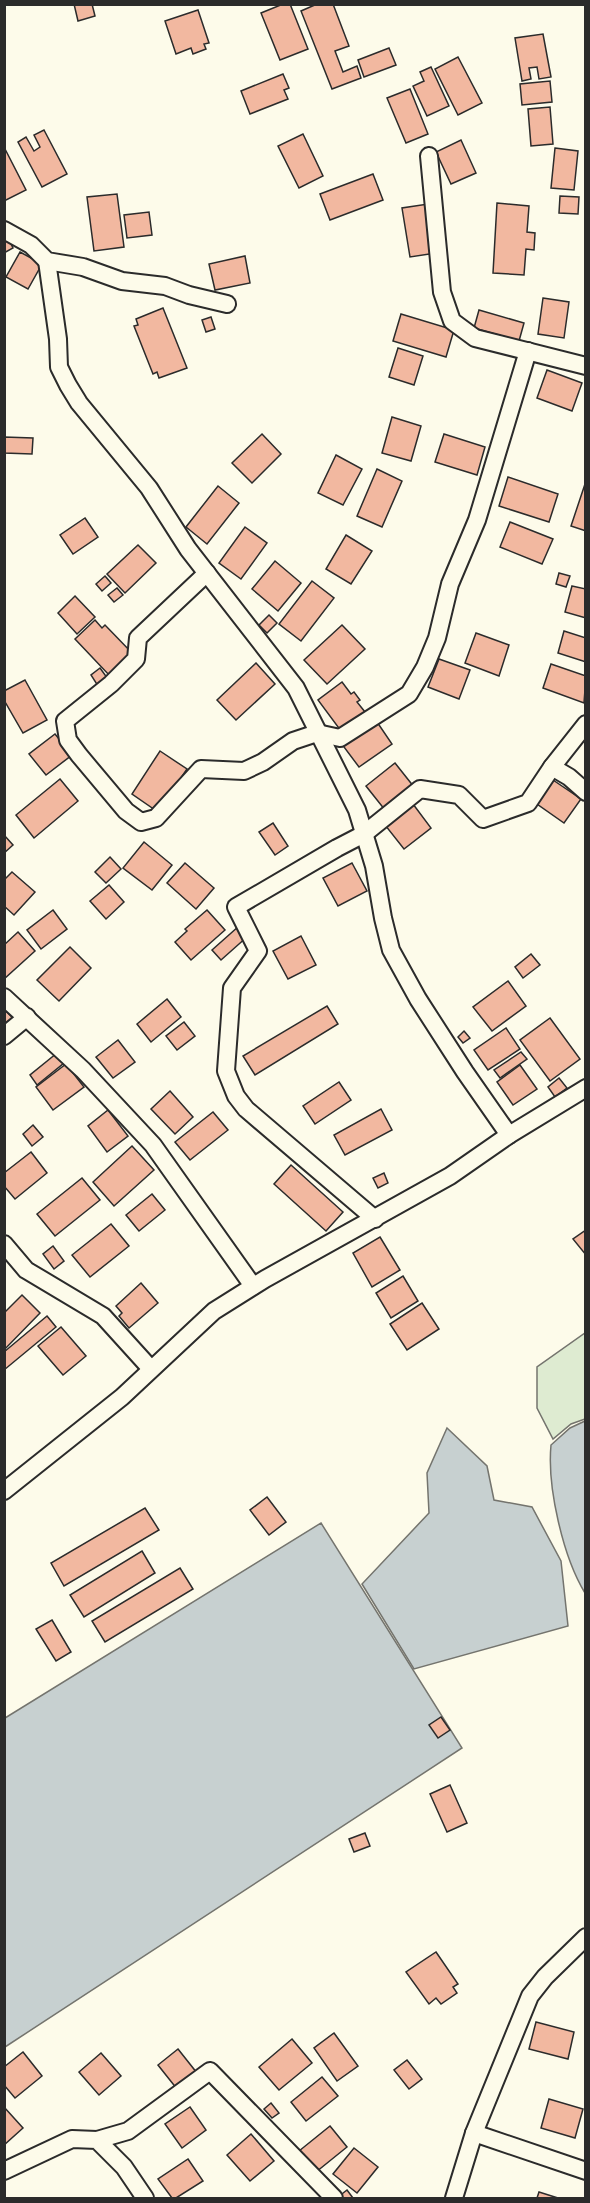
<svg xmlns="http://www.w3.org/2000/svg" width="590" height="2203" font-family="'Nunito Sans',sans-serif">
  <rect width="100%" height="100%" fill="#fdfbea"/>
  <polygon fill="#deebd1" stroke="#74746e" stroke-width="1.5" points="585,1333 585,1419 571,1424 553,1439 537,1408 537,1367"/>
  <g fill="#c7d0d0" stroke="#74746e" stroke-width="1.5">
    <path d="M585,1421V1593C563,1557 547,1487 551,1445L570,1428Z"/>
    <polygon points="447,1428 487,1466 494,1500 532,1507 561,1561 568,1626 414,1669 362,1584 429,1513 427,1473"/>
    <polygon points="321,1523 462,1748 5,2047 5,1718"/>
  </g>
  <g fill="#f2b8a0" stroke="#2b2b2b" stroke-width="1.5">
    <polygon points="74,4 92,4 95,16 78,21"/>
    <polygon points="283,4 290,4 308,49 280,60 261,13"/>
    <polygon points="317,4 333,4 349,46 335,51 343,72 357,66 361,78 332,89 301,11"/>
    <polygon points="198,10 209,43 204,44 206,49 193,54 191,48 176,54 165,21"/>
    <polygon points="543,34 551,77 539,79 537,67 529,68 531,79 522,81 515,38"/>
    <polygon points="389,48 396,65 364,77 358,60"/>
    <polygon points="458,57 482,103 458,115 435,69"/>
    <polygon points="431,67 449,106 427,116 413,86 424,81 420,72"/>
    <polygon points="283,74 289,88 284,90 288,99 250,114 241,91"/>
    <polygon points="550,81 552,102 522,105 520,84"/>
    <polygon points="410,89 428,134 406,143 387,98"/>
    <polygon points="550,107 553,144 531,146 528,109"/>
    <polygon points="44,130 67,174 42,187 18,142 26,137 34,151 40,147 34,135"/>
    <polygon points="303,134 323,176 299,188 278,146"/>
    <polygon points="461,140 476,173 451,184 436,152"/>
    <polygon points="4,147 26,190 4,201"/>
    <polygon points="555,148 578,151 574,190 551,188"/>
    <polygon points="373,174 383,200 330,220 320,194"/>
    <polygon points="117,194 124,247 94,251 87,197"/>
    <polygon points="560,196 579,197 578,214 559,213"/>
    <polygon points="497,203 529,206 527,232 535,233 534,250 526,249 524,275 493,273"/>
    <polygon points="428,204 436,253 410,257 402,208"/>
    <polygon points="149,212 152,235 127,238 124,215"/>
    <polygon points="8,238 13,248 4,253 4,240"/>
    <polygon points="20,252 42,264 28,289 6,277"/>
    <polygon points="245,256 250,283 215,290 209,264"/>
    <polygon points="543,298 569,302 564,338 538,334"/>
    <polygon points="163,308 187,368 159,378 157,372 153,374 134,326 138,325 136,319"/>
    <polygon points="479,310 524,323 519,341 474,328"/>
    <polygon points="401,314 454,330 446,357 393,341"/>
    <polygon points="211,317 215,329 206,332 202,320"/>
    <polygon points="398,348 423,356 414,385 389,377"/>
    <polygon points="547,370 582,383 572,411 537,398"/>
    <polygon points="392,417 421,426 411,461 382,453"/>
    <polygon points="262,434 281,454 252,483 232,463"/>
    <polygon points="444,434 485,447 477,475 435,462"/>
    <polygon points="4,437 33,438 32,454 4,453"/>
    <polygon points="336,455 362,469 343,505 318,493"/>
    <polygon points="377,469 402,481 382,527 357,516"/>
    <polygon points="508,477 558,494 549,522 499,506"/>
    <polygon points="586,481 586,531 571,526"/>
    <polygon points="218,486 239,503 207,544 186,527"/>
    <polygon points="85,518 98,537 73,554 60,535"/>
    <polygon points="510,522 553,539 542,564 500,547"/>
    <polygon points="245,527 267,543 241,579 219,563"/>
    <polygon points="346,535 372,551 351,584 326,569"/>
    <polygon points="138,545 156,563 125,593 107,574"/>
    <polygon points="275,561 301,583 278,611 252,589"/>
    <polygon points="559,573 570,576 566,587 556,584"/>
    <polygon points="105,576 111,583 102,591 96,584"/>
    <polygon points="312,581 334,598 301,641 279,624"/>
    <polygon points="572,586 586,589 586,618 565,612"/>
    <polygon points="117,588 123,595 114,602 108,595"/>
    <polygon points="75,596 95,617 77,634 58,613"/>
    <polygon points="269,615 277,623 267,633 259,625"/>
    <polygon points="95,620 102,628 105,625 133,654 110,676 75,639"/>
    <polygon points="342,625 365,649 327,684 304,660"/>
    <polygon points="564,631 586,638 586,662 558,653"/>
    <polygon points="476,633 509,645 499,676 465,663"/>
    <polygon points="439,659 470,670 459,699 428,687"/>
    <polygon points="256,663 275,684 236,720 217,700"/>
    <polygon points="551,664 586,676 584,703 543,688"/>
    <polygon points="100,668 108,679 98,686 91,675"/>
    <polygon points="25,680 47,720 23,733 4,700 4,691"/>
    <polygon points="342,682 351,694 354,692 360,700 357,702 365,712 341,731 318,700"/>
    <polygon points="375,719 392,744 359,767 341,743"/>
    <polygon points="55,734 72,755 46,775 29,754"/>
    <polygon points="160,751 187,769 158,812 132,794"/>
    <polygon points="395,763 414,787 385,810 366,786"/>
    <polygon points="60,779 78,801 34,838 16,815"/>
    <polygon points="553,780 581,799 564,823 537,804"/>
    <polygon points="413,804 431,828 404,849 385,825"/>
    <polygon points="273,823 288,846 275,855 259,832"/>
    <polygon points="4,835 13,845 4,853"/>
    <polygon points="144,842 172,865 152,890 123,868"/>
    <polygon points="110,857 121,869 106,883 95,872"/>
    <polygon points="185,863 214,888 196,909 167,883"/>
    <polygon points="352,863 367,891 338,906 323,878"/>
    <polygon points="12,872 35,892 14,915 4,906 4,880"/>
    <polygon points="109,885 124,902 106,919 90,901"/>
    <polygon points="53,910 67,929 41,949 27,930"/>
    <polygon points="207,910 225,930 191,960 175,942 187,931 185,929"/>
    <polygon points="239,926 248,936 221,960 212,950"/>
    <polygon points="18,932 35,951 4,979 4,945"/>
    <polygon points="301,936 316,965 288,979 273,951"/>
    <polygon points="70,947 91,968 59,1001 37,980"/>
    <polygon points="531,954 540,965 523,978 515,967"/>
    <polygon points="508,981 526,1006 492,1031 473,1007"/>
    <polygon points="167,999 181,1017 151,1042 137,1024"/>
    <polygon points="327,1006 338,1024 255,1075 243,1056"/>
    <polygon points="4,1009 13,1018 4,1027"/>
    <polygon points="550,1018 580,1059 550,1081 520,1040"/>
    <polygon points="184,1022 195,1036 177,1050 166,1036"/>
    <polygon points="506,1028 520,1049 488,1070 474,1050"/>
    <polygon points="464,1031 470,1038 463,1043 458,1037"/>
    <polygon points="118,1040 135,1062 113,1078 96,1057"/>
    <polygon points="521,1052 527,1059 500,1078 494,1070"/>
    <polygon points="57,1053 64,1063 37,1085 30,1075"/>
    <polygon points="66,1064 84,1087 53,1110 36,1087"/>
    <polygon points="520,1065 537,1089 513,1105 497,1082"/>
    <polygon points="559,1078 567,1088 555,1097 548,1087"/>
    <polygon points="339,1082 351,1100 315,1124 303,1106"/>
    <polygon points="170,1091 193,1117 175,1134 151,1109"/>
    <polygon points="381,1109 392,1130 345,1155 334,1135"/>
    <polygon points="108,1110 128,1136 107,1152 88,1126"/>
    <polygon points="213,1112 228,1130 190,1160 175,1142"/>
    <polygon points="33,1125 43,1137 32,1146 23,1134"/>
    <polygon points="132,1146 154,1170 114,1206 93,1182"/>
    <polygon points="31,1152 47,1173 15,1199 4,1186 4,1173"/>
    <polygon points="291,1165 343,1212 326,1231 274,1184"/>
    <polygon points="384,1173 388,1183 378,1188 373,1178"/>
    <polygon points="82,1178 100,1200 55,1236 37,1214"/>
    <polygon points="152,1194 165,1210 139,1231 126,1215"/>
    <polygon points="111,1224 129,1246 90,1277 72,1255"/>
    <polygon points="586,1230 586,1255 573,1239"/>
    <polygon points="380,1237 400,1270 372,1287 353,1253"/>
    <polygon points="53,1246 64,1261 54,1269 43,1254"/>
    <polygon points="403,1276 418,1301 391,1318 376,1293"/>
    <polygon points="141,1283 158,1303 129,1328 119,1316 122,1313 116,1306"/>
    <polygon points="22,1295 40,1313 4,1350 4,1313"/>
    <polygon points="422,1303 439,1329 407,1350 390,1324"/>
    <polygon points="47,1316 56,1327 4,1370 4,1352"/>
    <polygon points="61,1327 86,1356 63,1375 38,1346"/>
    <polygon points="267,1497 286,1522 269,1535 250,1510"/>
    <polygon points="145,1508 159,1530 64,1586 51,1563"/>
    <polygon points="142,1551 155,1573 84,1617 70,1595"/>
    <polygon points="180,1568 193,1589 105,1642 92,1621"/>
    <polygon points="52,1620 71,1652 56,1661 36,1629"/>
    <polygon points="441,1717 450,1730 438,1738 429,1725"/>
    <polygon points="450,1785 467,1823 447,1832 430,1794"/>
    <polygon points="365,1833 370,1846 354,1852 349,1839"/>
    <polygon points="436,1952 458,1984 453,1987 457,1993 441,2004 436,1998 429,2004 406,1972"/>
    <polygon points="536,2022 574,2032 568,2059 529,2049"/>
    <polygon points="334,2033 358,2066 337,2081 314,2048"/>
    <polygon points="292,2039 312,2063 279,2090 259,2067"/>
    <polygon points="178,2049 197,2073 177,2089 158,2065"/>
    <polygon points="23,2052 42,2076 15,2098 4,2085 4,2067"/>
    <polygon points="101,2053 121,2076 99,2095 79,2072"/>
    <polygon points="407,2060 422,2079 409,2089 394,2070"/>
    <polygon points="322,2077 338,2096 306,2121 291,2102"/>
    <polygon points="549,2099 583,2109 575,2138 541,2128"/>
    <polygon points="271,2103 279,2113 272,2118 264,2109"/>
    <polygon points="4,2107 23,2128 4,2145"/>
    <polygon points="190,2107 206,2130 182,2148 165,2124"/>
    <polygon points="330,2126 347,2147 316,2172 299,2151"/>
    <polygon points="251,2134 274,2161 250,2181 227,2155"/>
    <polygon points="354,2148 378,2167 357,2193 333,2174"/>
    <polygon points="188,2159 203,2181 176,2198 172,2198 158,2179"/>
    <polygon points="347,2190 353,2198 339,2198 338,2197"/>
    <polygon points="539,2192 558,2198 537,2198"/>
  </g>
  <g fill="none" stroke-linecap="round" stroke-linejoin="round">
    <g stroke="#2b2b2b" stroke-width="20">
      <g id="minor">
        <polyline points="429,156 442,292 452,321 475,338 586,366"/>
        <polyline points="4,230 31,245 47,261 83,267 122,281 165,286 189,295 227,304"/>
        <polyline points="47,261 58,339 59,367 68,385 79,403 149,488 188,549 296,688 357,810 374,866 383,918 391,950 418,999 465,1072 509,1135"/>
        <polyline points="207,573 138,638 136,659 111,684 65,721 68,740 79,755 126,811 141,822 156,818 201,769 244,771 263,762 293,741 317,733 340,738 409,694 425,667 437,638 450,584 477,520 528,351"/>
        <polyline points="552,767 569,777 586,792"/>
        <polyline points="4,997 83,1070 153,1145 253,1286"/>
        <polyline points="4,1036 27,1017"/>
        <polyline points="375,1219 246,1109 236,1096 226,1071 232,988 258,951 236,907 337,848 364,834 420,789 459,795 483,819 528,803 552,767 586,724"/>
        <polyline points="4,1244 26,1270 103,1316 151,1369"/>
        <polyline points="4,1491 122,1397 214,1311 265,1279 450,1176 509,1135 586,1088"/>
        <polyline points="474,2133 586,2171"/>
        <polyline points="97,2140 128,2131 210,2071 334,2198"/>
        <polyline points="4,2171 72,2139 97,2140 124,2167 145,2198"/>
        <polyline points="454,2198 474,2133 530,1996 545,1977 586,1937"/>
      </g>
    </g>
    <use href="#minor" stroke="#fdfbea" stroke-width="16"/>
  </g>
  <rect width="590" height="2203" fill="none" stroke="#2b2b2b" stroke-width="12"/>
</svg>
